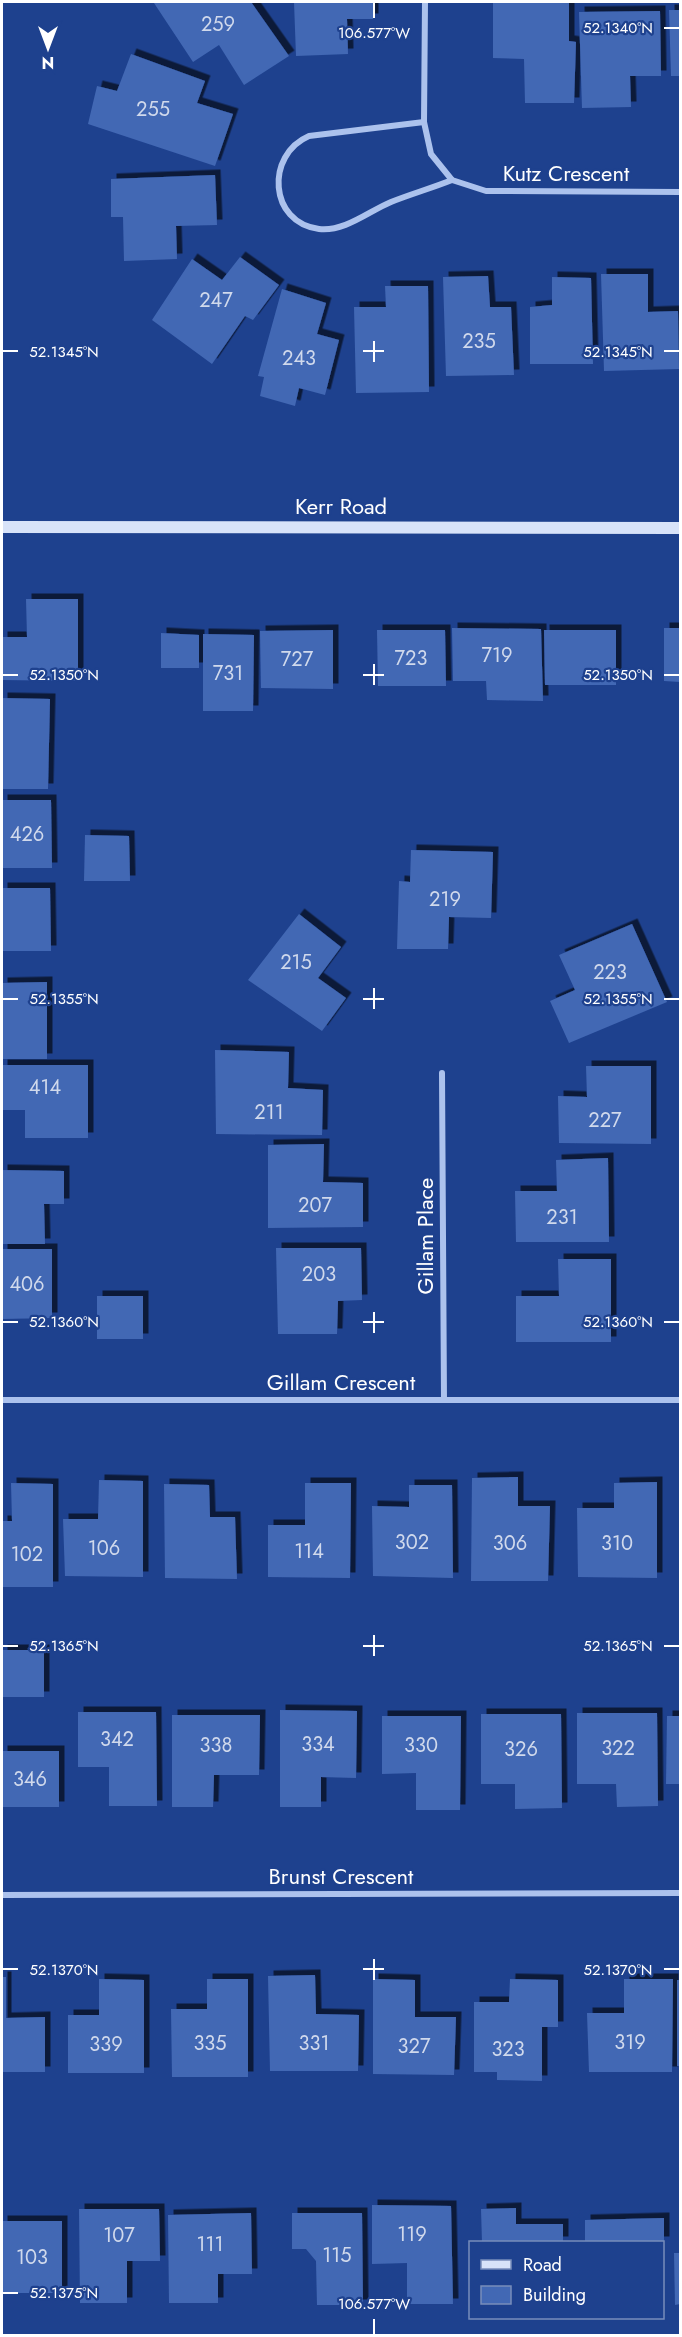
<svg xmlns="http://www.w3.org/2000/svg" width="682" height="2337" font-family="Jost,sans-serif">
  <defs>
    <filter id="shadow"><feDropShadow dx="5.5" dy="-5.5" stdDeviation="0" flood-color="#0009"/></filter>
  </defs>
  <rect width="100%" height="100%" fill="#1e418e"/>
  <g fill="#4268b4" filter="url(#shadow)">
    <polygon points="157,2 251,2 289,56 244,85 219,45 193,62 154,3"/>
    <polygon points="294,2 373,2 373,19 347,19 348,54 296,56"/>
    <polygon points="493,2 569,2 569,41 576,42 574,103 525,103 524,59 493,58"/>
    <polygon points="669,10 680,10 680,76 671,76"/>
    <polygon points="660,11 661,76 630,76 631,107 582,108 579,12"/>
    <polygon points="131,54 205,81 197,103 233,114 215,166 88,124 97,86 117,91"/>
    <polygon points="215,175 217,225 176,226 177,259 124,261 123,217 111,217 111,179"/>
    <polygon points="240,257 279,285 253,320 245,316 212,364 152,320 192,259 222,280"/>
    <polygon points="601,274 648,274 648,312 678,311 679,369 604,371"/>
    <polygon points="488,276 490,307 511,307 514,375 446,376 443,277"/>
    <polygon points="552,277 591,278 593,364 530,364 530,307 552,305"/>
    <polygon points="385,286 428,286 429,392 356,393 354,307 386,307"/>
    <polygon points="282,289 326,303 317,334 339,340 325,395 299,388 295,406 260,396 264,377 258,376"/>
    <polygon points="26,599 78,599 78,681 2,680 2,637 27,637"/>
    <polygon points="452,628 541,629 543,701 487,700 486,681 453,681"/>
    <polygon points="664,628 680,628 680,682 664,681"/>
    <polygon points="333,630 333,689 261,688 260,631"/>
    <polygon points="377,630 445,630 446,686 378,686"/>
    <polygon points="544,630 616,630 616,685 545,685"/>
    <polygon points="161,633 199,635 199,668 161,668"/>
    <polygon points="203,634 254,635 253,711 203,711"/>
    <polygon points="2,698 50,699 48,789 2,789"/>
    <polygon points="2,800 51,800 52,868 2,868"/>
    <polygon points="85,835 129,836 130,881 84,881"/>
    <polygon points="411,850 493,852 491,918 449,917 448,949 397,949 399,881 410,882"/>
    <polygon points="2,888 50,888 51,951 2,951"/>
    <polygon points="299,914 341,947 318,978 346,998 322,1031 248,980"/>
    <polygon points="632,924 667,1002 569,1043 550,1001 575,990 559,955"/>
    <polygon points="47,982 47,1059 2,1059 2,983"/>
    <polygon points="215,1050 289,1052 288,1088 323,1090 322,1135 216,1134"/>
    <polygon points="2,1065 88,1065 88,1138 25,1138 25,1110 2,1110"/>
    <polygon points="586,1066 651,1066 651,1144 559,1143 558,1096 587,1097"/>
    <polygon points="324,1144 323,1182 363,1183 363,1227 268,1228 268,1145"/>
    <polygon points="608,1158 609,1242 516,1242 515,1191 557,1191 556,1160"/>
    <polygon points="2,1170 64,1171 64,1204 44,1204 45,1244 2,1244"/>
    <polygon points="276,1248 361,1248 362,1300 338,1301 337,1334 278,1334"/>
    <polygon points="2,1249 52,1249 52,1318 2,1319"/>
    <polygon points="558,1259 611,1259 611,1342 516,1342 516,1296 559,1296"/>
    <rect x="97" y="1296" width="46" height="43"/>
    <polygon points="518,1477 518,1506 550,1506 548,1581 471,1581 472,1478"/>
    <polygon points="99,1480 143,1481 143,1577 65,1576 63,1519 98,1519"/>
    <polygon points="657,1482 657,1578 578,1577 577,1508 614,1508 614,1483"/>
    <polygon points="11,1483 53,1484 53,1587 2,1587 2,1521 12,1521"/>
    <polygon points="305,1483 351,1483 350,1578 268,1577 268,1525 305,1525"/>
    <polygon points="164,1484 209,1485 210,1517 235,1517 237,1579 165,1578"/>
    <polygon points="409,1485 452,1485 453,1578 373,1576 372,1506 409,1507"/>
    <rect x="2" y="1650" width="42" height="47"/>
    <polygon points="280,1710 357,1711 356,1778 321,1777 321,1807 280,1807"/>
    <polygon points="78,1712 156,1712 157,1806 109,1806 109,1767 78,1767"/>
    <polygon points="577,1713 657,1713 658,1806 617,1807 616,1784 577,1784"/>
    <polygon points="481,1714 561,1714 562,1808 515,1809 515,1784 481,1784"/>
    <polygon points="172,1715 260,1715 259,1775 214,1775 213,1807 172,1807"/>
    <polygon points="382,1716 461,1716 460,1810 416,1810 416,1773 382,1774"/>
    <polygon points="667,1716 680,1716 680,1784 666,1784"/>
    <rect x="2" y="1751" width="57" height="56"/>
    <polygon points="315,1975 316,2014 359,2015 358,2071 270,2071 268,1976"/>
    <polygon points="2,1977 6,1977 6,2018 45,2017 45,2072 2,2072"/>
    <polygon points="99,1979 144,1980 144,2073 68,2073 68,2015 99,2015"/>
    <polygon points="207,1979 248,1979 248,2077 172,2077 171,2009 207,2009"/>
    <polygon points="373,1979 415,1980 415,2017 456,2017 454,2075 373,2074"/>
    <polygon points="510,1979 558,1980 558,2027 542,2027 542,2081 497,2080 497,2072 474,2072 474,2002 509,2002"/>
    <polygon points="624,1979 673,1979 672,2072 589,2072 587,2013 624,2013"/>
    <rect x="677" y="1980" width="3" height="86"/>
    <polygon points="372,2205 451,2206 453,2304 407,2304 407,2263 372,2264"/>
    <polygon points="516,2208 516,2224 563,2224 563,2242 482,2242 481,2209"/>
    <polygon points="79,2209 159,2209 160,2261 127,2261 127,2303 80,2303"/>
    <polygon points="251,2213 252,2274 218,2274 218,2303 169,2303 168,2215"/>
    <polygon points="292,2213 362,2213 363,2305 317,2305 316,2261 306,2249 292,2249"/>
    <polygon points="664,2218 664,2242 585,2242 585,2220"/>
    <rect x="2" y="2221" width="60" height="72"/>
    <polygon points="674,2253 680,2253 680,2304 675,2305"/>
  </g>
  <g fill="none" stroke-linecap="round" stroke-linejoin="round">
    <g stroke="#acc2ed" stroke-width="6">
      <polyline points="425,2 424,122 431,154 452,180 486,191 680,192"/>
      <path d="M424,122L309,136C265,155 269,223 319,229C345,232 369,211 391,202C411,194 432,188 452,180"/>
      <polyline points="442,1073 444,1400"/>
      <polyline points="2,1400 680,1400"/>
      <polyline points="2,1895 680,1893"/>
    </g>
    <polyline stroke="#d8e3f9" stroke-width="12" points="2,527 680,528"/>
  </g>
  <path fill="none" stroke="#fff" stroke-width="2" d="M374,3V18M664,28H679M374,341V362M3,351H18M363,351H384M664,351H679M374,664V685M3,675H18M363,675H384M664,675H679M374,988V1009M3,999H18M363,999H384M664,999H679M374,1312V1333M3,1322H18M363,1322H384M664,1322H679M374,1635V1656M3,1646H18M363,1646H384M664,1646H679M374,1959V1980M3,1969H18M363,1969H384M664,1969H679M3,2293H18M374,2319V2334"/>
  <g text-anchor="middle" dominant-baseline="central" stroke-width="4.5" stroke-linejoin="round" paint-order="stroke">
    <g font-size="20" fill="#d0d9ec">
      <text x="218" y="24">259</text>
      <text x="153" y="109">255</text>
      <text x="216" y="300">247</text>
      <text x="479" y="341">235</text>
      <text x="299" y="358">243</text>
      <text x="497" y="655">719</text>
      <text x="411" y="658">723</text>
      <text x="297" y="659">727</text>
      <text x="228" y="673">731</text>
      <text x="27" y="834">426</text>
      <text x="445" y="899">219</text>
      <text x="296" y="962">215</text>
      <text x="610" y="972">223</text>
      <text x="45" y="1087">414</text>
      <text x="269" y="1112">211</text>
      <text x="605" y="1120">227</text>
      <text x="315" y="1205">207</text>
      <text x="562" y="1217">231</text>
      <text x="319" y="1274">203</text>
      <text x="27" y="1284">406</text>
      <text x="412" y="1542">302</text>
      <text x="510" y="1543">306</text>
      <text x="617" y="1543">310</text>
      <text x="104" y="1548">106</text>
      <text x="309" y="1551">114</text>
      <text x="27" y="1554">102</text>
      <text x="117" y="1739">342</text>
      <text x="318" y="1744">334</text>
      <text x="216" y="1745">338</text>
      <text x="421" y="1745">330</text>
      <text x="618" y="1748">322</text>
      <text x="521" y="1749">326</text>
      <text x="30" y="1779">346</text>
      <text x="630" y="2042">319</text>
      <text x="210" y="2043">335</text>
      <text x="314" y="2043">331</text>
      <text x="106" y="2044">339</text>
      <text x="414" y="2046">327</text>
      <text x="508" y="2049">323</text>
      <text x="412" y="2234">119</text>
      <text x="119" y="2235">107</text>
      <text x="210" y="2244">111</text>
      <text x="337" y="2255">115</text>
      <text x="32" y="2257">103</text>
    </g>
    <g font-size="22" fill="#fff" stroke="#1e418e">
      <text x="566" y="173">Kutz Crescent</text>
      <text x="341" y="506">Kerr Road</text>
      <text transform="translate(425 1236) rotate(-90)">Gillam Place</text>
      <text x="341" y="1382">Gillam Crescent</text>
      <text x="341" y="1876">Brunst Crescent</text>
    </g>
  </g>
  <g font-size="15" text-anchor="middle" fill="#fff" stroke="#1e418e" stroke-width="4.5" stroke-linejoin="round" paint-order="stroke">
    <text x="618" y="33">52.1340°N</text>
    <text x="374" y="38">106.577°W</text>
    <text x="618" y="357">52.1345°N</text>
    <text x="64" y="357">52.1345°N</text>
    <text x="618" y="680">52.1350°N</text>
    <text x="64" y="680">52.1350°N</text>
    <text x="64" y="1004">52.1355°N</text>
    <text x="618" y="1004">52.1355°N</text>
    <text x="64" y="1327">52.1360°N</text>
    <text x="618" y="1327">52.1360°N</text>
    <text x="618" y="1651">52.1365°N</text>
    <text x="64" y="1651">52.1365°N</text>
    <text x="618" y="1975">52.1370°N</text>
    <text x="64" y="1975">52.1370°N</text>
    <text x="64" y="2298">52.1375°N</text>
    <text x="374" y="2309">106.577°W</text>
  </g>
  <rect width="682" height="2337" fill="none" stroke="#ffffff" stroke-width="6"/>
  <rect x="469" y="2241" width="195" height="78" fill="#1e418e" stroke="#788dbb" stroke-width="1.5"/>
  <rect x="481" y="2260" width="30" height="9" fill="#d8e3f9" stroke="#788dbb" stroke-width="1.5"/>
  <text x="523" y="2271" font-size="18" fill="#ffffff">Road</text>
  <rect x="481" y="2286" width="30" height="18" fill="#4268b4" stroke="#788dbb" stroke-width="1.5"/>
  <text x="523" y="2301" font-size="18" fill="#ffffff">Building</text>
  <g transform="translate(48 48) rotate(180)" stroke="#1e418e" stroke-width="4.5" paint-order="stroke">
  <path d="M0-4.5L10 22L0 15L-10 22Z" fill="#ffffff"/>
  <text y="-9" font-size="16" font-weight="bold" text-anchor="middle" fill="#ffffff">N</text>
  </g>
</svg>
